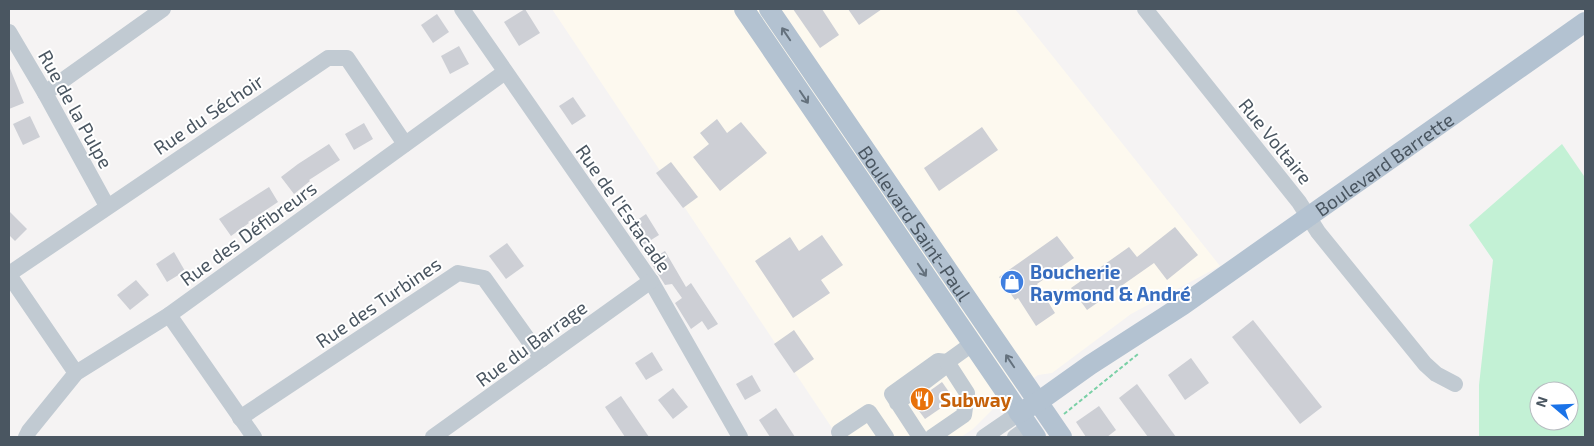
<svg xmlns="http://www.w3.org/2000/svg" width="1594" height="446" font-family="'Exo 2',sans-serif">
  <rect width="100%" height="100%" fill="#f5f3f3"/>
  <polygon fill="#fdf9ef" points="552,9 1015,9 1220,266 1131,314 1052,373 1038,375 994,408 973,429 961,437 838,437"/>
  <path fill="#c3f1d5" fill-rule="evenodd" d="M1562,144L1584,176L1585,175V437H1479V385L1493,260L1469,225ZM1539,391H1569V421H1539Z"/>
  <g fill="#cdcfd5">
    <polygon points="525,9 540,33 519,46 504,22"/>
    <polygon points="793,9 822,9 839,35 820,48"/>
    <polygon points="848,9 882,9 859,25"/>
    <polygon points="437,14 449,32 433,43 421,25"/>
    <polygon points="459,46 469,64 450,74 441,56"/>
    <polygon points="9,66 24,103 9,109"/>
    <polygon points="573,97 586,116 572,125 559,106"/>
    <polygon points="30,116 40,137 23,145 13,124"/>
    <polygon points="717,119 727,133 741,122 767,153 720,191 693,157 709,144 700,133"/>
    <polygon points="364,123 373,139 354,150 345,134"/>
    <polygon points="982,127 998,150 939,191 924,168"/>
    <polygon points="329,144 340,160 309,180 310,181 294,194 281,177 298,164"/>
    <polygon points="671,162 698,197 683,208 656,173"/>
    <polygon points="269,187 278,202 248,222 249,223 231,236 219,219"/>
    <polygon points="9,211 27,229 15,241 9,235"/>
    <polygon points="646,214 659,235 643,245 630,225"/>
    <polygon points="1175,227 1198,255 1167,280 1154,263 1087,310 1071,288 1129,247 1137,257"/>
    <polygon points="822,235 843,265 821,280 830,293 793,318 755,261 790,237 799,251"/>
    <polygon points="1057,236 1074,258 1037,284 1055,313 1036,326 1018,298 1015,300 999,277"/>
    <polygon points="507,243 524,266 506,279 489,256"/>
    <polygon points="665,251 686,287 691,283 718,324 708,330 702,321 691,329 675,303 682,298 672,284 665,285 653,266 650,260"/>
    <polygon points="174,252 185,271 167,282 156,264"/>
    <polygon points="136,280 149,295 130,310 117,295"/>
    <polygon points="1253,320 1322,407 1300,424 1232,337"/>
    <polygon points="794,330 814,359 794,373 774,344"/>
    <polygon points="652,352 663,370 646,380 635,363"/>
    <polygon points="1191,358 1209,383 1185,400 1168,375"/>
    <polygon points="752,375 761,391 745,400 736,384"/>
    <polygon points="942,382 954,399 925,419 913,403"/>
    <polygon points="1137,384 1176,437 1148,437 1119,398"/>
    <polygon points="673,388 688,407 673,419 658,400"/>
    <polygon points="621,396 649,437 625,437 605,407"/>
    <polygon points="1099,406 1116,430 1107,437 1086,437 1076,422"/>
    <polygon points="776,408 795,437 770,437 759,420"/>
  </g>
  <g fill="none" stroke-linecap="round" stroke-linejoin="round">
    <polyline stroke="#7ad0a6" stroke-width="2" stroke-dasharray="4 2.5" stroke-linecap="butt" points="1064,414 1138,354"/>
    <g stroke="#c1cad2" stroke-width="16">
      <polyline points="462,9 651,281 740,437"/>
      <polyline points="1145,9 1299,202 1318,232 1425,364 1436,374 1455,384"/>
      <polyline points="9,32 45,93 107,206"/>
      <polyline points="45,93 163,9"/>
      <polyline points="9,274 328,58 347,58 405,144"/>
      <polyline points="9,275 76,373"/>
      <polyline points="169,315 254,437"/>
      <polyline points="897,403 943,368 947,362 938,361 892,394 920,437"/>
      <polyline points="240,418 458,273 484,278 542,359"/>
      <polyline points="839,432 869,412 886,437"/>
      <polyline points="26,437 29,431 76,373 169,315 505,72"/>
      <polyline points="433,437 651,281"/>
      <polyline points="932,437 964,415 967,393 947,362 972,344"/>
      <polyline points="984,437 1019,413"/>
      <polyline points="1015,437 1029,427"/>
    </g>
    <g stroke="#b3c2d1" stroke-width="20">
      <polyline points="744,9 1036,437"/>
      <path id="s1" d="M769,9L1062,437"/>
      <path id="s2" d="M1019,413L1038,402L1090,365L1183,305L1585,22"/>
    </g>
  </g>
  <defs><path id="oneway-shaft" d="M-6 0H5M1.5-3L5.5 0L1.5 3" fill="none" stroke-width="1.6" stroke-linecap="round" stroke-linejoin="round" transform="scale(1.25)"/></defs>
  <g stroke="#64717d">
    <use href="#oneway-shaft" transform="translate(786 34) rotate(-124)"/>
    <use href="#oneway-shaft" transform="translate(804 97) rotate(56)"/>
    <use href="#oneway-shaft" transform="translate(922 270) rotate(56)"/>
    <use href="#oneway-shaft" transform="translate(1010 361) rotate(-124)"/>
  </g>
  <defs>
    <g id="shop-disc" transform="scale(1.25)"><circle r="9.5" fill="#3f7fe0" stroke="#fff"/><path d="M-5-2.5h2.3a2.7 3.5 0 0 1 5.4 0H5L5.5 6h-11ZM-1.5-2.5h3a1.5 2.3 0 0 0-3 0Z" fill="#fff"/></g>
    <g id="restaurant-disc" transform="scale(1.25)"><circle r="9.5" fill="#e8710a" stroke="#fff"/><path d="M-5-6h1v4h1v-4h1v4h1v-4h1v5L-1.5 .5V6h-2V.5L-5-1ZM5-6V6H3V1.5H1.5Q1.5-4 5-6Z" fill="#fff"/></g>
  </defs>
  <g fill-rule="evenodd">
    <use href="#shop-disc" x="1012" y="282"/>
    <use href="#restaurant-disc" x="922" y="399"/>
  </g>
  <g text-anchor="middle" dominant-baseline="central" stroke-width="4" stroke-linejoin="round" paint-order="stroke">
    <g font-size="19" fill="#4a5661" stroke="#fff">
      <text transform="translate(76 109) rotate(61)">Rue de la Pulpe</text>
      <text transform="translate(208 114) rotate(-34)">Rue du Séchoir</text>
      <text transform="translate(1276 141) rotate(51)">Rue Voltaire</text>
      <text stroke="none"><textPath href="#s2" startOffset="442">Boulevard Barrette</textPath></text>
      <text transform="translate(624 208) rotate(55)">Rue de l'Estacade</text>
      <text stroke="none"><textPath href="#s1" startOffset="259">Boulevard Saint-Paul</textPath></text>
      <text transform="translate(248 233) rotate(-36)">Rue des Défibreurs</text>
      <text transform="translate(378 302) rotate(-34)">Rue des Turbines</text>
      <text transform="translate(531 343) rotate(-36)">Rue du Barrage</text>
    </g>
    <g font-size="19" font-weight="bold" fill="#366cbe" stroke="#fff" text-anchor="start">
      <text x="1030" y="271">Boucherie<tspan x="1030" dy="22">Raymond &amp; André</tspan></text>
    </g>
    <g font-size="19" font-weight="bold" fill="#c56008" stroke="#fff" text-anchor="start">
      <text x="940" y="399">Subway</text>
    </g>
  </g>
  <rect width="1594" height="446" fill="none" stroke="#4a5661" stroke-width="20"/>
  <g transform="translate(1554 406) rotate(289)"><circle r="24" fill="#ffffff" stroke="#b7bbc0"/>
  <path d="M0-4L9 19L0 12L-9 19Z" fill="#1a73e8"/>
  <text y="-8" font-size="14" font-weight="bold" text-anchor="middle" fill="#4a5661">N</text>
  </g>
</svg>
